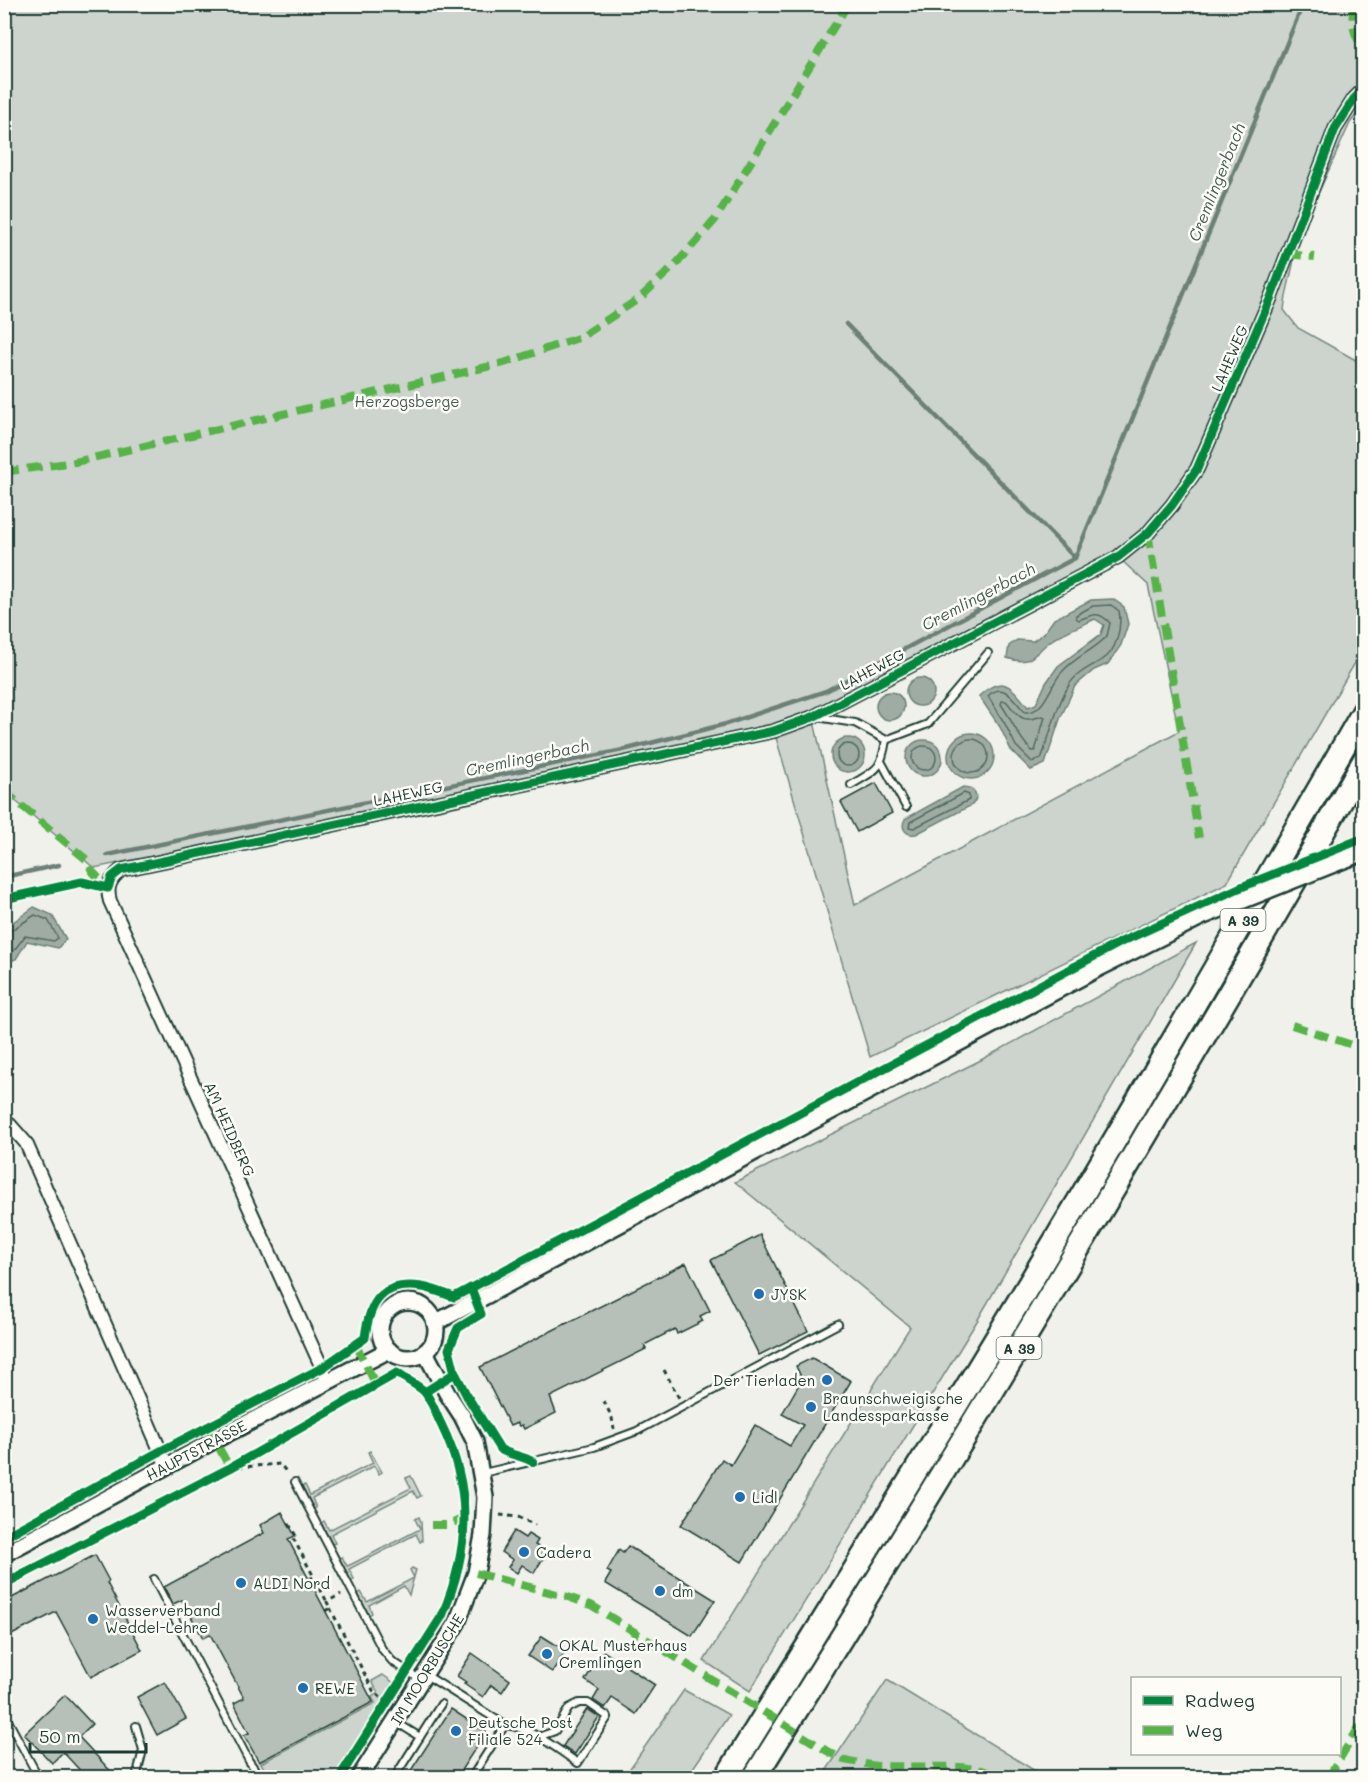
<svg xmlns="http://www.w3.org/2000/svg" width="1368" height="1782" font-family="Mali,sans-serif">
  <rect width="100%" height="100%" fill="#f0f1eb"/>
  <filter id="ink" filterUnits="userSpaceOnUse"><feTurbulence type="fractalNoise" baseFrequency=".0167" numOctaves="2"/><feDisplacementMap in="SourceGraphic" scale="12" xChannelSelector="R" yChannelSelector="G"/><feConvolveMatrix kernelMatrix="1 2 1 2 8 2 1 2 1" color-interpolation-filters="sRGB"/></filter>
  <g filter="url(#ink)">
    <g fill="#cdd3cd" stroke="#768880" stroke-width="1.5" fill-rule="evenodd">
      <path d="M5,5H1363V107L1350,123L1296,243C1295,266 1286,287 1284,310L1298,328L1363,364V649L1227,883L870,1057L774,731L94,868L5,792ZM1118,557L1148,585L1179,731L855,905L813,717Z"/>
      <polygon points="1196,943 977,1321 750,1691 704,1661 910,1327 735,1182 979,1061"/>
      <polygon points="370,1451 382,1472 379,1474 374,1466 316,1496 312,1498 316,1508 314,1509 302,1486 305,1485 310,1495 373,1463 368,1452"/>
      <polygon points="411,1476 421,1496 417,1498 413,1491 331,1534 335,1543 332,1544 321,1523 324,1521 329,1530 411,1488 406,1478"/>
      <polygon points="419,1517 421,1522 422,1541 420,1542 416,1534 349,1569 354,1579 351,1581 339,1558 342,1557 347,1566 352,1564 420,1529 415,1519"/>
      <polygon points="412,1568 416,1570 409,1595 404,1586 369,1605 372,1613 369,1615 358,1594 361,1592 367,1602 414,1578 410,1570"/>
      <polygon points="383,1675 394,1683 333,1777 269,1777 261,1763 375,1703 372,1697 378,1693 372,1681"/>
      <polygon points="887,1680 1045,1777 822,1777"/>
      <polygon points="684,1690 729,1715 687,1777 624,1777"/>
    </g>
    <g fill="#9faca4" stroke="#6c8077" stroke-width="1.5">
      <path d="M1113,599L1124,607L1128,624L1121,645L1108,664L1094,670L1075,686L1060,719L1045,764L1031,770L1011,750L1000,727L979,696C1003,674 1010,685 1028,707L1036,704L1046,683L1058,666L1101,634L1104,625L1095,619C1081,626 1065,631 1052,640C1034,652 1033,667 1007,658L1009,646L1017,640L1033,641L1044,633L1054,619L1091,600Z"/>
      <circle cx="920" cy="692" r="14"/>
      <circle cx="890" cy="706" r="14"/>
      <circle cx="971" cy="756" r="23"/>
      <circle cx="848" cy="755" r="17"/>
      <circle cx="924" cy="758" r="18"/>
      <path d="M963,787C975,787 980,796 972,805L916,834C906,836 900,828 905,819Z"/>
      <polygon points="34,907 52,915 66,939 58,948 27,941 16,959 5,963 5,928"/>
    </g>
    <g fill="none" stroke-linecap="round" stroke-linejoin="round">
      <g stroke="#526961" stroke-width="1.5">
        <path d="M1111,605L1119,611C1122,626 1117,652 1102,660C1090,667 1076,673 1069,685C1055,708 1051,734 1041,759L1032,762L1016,746L1005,724L988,696C1004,680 1014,701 1025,712C1045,714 1050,684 1062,672C1074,657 1095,650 1107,636L1110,623C1099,611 1093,614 1079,620L1076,618V615L1093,606Z"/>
        <path d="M1002,701H1006C1019,716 1021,724 1042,716L1045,717L1035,751H1032C1018,738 1012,720 1001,704Z"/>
        <circle cx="971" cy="756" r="17"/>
        <circle cx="848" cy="755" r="11"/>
        <circle cx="924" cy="758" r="12"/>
        <polygon points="964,793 969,795 969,800 914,828 909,827 910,822"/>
        <polyline points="4,932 10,931 35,915 48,920 58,938 54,941 25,936 12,953 4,957"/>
      </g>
      <g stroke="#6c8077" stroke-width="4.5">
        <polyline points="846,324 1075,558"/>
        <polyline points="107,855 623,750 726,724 826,691 1075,558 1303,4"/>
        <polyline points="4,877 59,865"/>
      </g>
    </g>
    <g fill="#b6bfb8" stroke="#1f3d34" stroke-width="1.5">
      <polygon points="876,783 892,813 857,832 841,802"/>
      <polygon points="760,1235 808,1331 759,1355 711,1260"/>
      <polygon points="686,1263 710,1311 700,1316 703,1321 677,1334 675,1329 644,1345 646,1349 550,1397 556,1413 524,1429 522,1425 519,1426 517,1423 510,1426 480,1367"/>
      <polygon points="812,1358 851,1381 742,1562 681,1525 722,1459 731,1465 755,1425 790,1446 803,1425 782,1414 802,1379 796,1366"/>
      <polygon points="282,1512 295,1536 288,1539 373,1702 259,1762 244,1735 249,1733 234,1703 244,1698 210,1634 203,1638 182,1600 173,1604 164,1587 264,1533 260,1525"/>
      <polygon points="514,1531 525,1538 528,1534 538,1540 535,1545 547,1552 534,1573 522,1565 517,1573 508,1567 513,1560 501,1552"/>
      <polygon points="628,1546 715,1600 692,1636 605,1583 611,1573 607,1571 619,1550 623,1553"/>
      <polygon points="95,1555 109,1581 107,1583 142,1650 91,1677 56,1612 4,1639 4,1602"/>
      <polygon points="542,1636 566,1651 552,1672 528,1656"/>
      <polygon points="603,1651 655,1685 636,1714 612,1698 605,1708 593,1700 599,1690 585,1680"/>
      <polygon points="472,1653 510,1680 502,1692 491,1685 483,1697 464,1684 466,1682 457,1676"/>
      <polygon points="165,1682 186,1719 157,1735 137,1697"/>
      <polygon points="65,1695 92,1724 79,1737 117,1778 87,1778 63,1752 52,1763 24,1734"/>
      <polygon points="451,1709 486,1732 456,1778 406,1778"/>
      <polygon points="587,1709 599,1717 575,1754 563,1746"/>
    </g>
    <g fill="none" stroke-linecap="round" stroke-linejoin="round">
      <g stroke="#1f3d34" stroke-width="10">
        <g id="service">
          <polyline points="817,717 855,723 886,740 928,724 988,653"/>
          <polyline points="882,763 906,807"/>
          <path d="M851,785C877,769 881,771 886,740"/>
          <polyline points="483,1473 594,1447 637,1431 838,1324"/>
          <polyline points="295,1482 382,1649 392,1661 421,1680"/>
          <polyline points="154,1579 249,1761 261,1778"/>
          <path d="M426,1675L505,1725C531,1727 557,1749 578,1763L608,1717L588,1703H579L569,1708L555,1731L538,1737"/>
          <polyline points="4,1713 39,1778"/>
          <polyline points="396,1722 420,1737 396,1775 399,1778"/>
          <polyline points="420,1737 441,1704"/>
          <polyline points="136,1778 143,1750 136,1726"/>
          <polyline points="471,1778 505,1725"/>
        </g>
      </g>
      <g stroke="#1f3d34" stroke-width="16">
        <g id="minor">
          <polyline points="4,1118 26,1143 167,1466"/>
          <path d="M328,1381L110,901C106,887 110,879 121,870L774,731L813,717L1118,557L1148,533L1172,505L1197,469L1271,297L1335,129L1354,99L1364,89"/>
        </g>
      </g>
      <g stroke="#1f3d34" stroke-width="20">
        <g id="tertiary">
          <polyline points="1349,858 1364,853"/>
          <circle cx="408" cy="1330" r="28"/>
          <polyline points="435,1323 1099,968 1201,917"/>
          <polyline points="4,1554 215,1440 389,1350"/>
          <polyline points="359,1778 457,1623 476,1573 483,1535 485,1497 475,1442 462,1416 447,1393 425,1352"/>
        </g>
      </g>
      <g stroke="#1f3d34" stroke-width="27">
        <g id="motorway">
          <path d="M726,1778C819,1627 913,1477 1004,1326C1127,1122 1245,917 1364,711"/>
          <path d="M754,1778C964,1443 1167,1104 1364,761"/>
        </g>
      </g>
      <g stroke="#1f3d34" stroke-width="3" stroke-dasharray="4.5 4.5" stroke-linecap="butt">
        <polyline points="1362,164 1364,165"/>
        <polyline points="664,1370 679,1398"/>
        <polyline points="604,1401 612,1418 614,1429"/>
        <polyline points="230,1468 280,1464 288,1474"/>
        <polyline points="500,1515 518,1517 535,1525"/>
        <polyline points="289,1524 296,1536 293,1538 314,1577"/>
        <polyline points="309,1579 314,1577 327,1602"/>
        <polyline points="330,1608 374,1692 387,1703"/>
        <polyline points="325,1611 330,1608 327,1602 341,1594"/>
      </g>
      <use href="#service" stroke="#fdfcf7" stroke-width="6"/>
      <use href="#minor" stroke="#fdfcf7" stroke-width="12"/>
      <use href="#tertiary" stroke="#fdfcf7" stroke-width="15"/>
      <use href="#motorway" stroke="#fdfcf7" stroke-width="22"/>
      <g stroke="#1f3d34" stroke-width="20" stroke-linecap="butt">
        <polyline id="tertiary-bridge" points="1201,917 1349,858"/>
      </g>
      <use href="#tertiary-bridge" stroke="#fdfcf7" stroke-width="15"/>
      <g stroke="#55b346" stroke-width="8" stroke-dasharray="15 8" stroke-linecap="butt">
        <path d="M1355,4C1349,20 1354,36 1364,50"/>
        <polyline points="1287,254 1315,257"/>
        <polyline points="4,472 75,462 504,363 581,337 640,298 677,263 715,220 848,4"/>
        <polyline points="1148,533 1199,838"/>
        <polyline points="4,791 87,860 92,871 106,886"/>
        <polyline points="1292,1025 1364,1049"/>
        <polyline points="356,1345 376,1385"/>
        <polyline points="208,1428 230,1468"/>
        <polyline points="431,1525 449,1525 463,1518"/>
        <polyline points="476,1573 568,1597 591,1605 827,1751 844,1760 876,1766 960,1767 982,1770 1003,1778"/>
        <polyline points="1328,1778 1364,1719"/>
      </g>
      <g stroke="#fdfcf7" stroke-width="13">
        <g id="cycleway">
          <polyline points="4,899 82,882 108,888 112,877 121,870 774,731 813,717 1118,557 1148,533 1172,505 1197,469 1271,297 1335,129 1354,99 1364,89"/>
          <polyline points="455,1373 449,1349 458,1328 481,1314 471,1288"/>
          <path d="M425,1392L455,1373L467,1396L500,1449C511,1456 522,1455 533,1462"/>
          <path d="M4,1537L159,1452L322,1368L365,1338C369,1302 382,1281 422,1287C431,1288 444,1294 454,1297L1121,942L1239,888L1364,838"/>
          <path d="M4,1584L230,1468L397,1373C405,1379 416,1384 424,1391C431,1399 436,1414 441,1424C473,1489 470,1549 442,1616L339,1778"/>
        </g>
      </g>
      <use href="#cycleway" stroke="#00873e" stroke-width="9"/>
    </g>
  </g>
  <g fill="#1f6fb2" stroke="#fdfcf7" stroke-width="2">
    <circle cx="759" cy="1294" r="6"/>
    <circle cx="827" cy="1380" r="6"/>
    <circle cx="811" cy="1407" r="6"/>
    <circle cx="740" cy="1497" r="6"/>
    <circle cx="524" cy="1552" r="6"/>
    <circle cx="241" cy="1583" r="6"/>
    <circle cx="660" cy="1591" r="6"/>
    <circle cx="93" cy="1619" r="6"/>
    <circle cx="547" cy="1654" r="6"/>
    <circle cx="303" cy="1688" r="6"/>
    <circle cx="456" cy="1731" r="6"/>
  </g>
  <g text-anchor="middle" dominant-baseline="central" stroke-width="5" stroke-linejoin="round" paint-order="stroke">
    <g fill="#fdfcf7" stroke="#62766e" stroke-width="1.5">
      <rect x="1220.5" y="909" width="45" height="22" rx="4.5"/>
      <rect x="996.5" y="1337" width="45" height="22" rx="4.5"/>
    </g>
    <g font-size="14" font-weight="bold" fill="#1f3d34">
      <text x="1243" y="920">A 39</text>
      <text x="1019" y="1348">A 39</text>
    </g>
    <g font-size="15" fill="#1f3d34" stroke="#fdfcf7">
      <text transform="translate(1229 358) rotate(-67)">LAHEWEG</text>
      <text transform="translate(872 669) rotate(-28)">LAHEWEG</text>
      <text transform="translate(408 793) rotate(-12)">LAHEWEG</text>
      <text transform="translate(230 1129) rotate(66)">AM HEIDBERG</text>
      <text transform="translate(196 1450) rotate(-28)">HAUPTSTRASSE</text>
      <text transform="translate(427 1669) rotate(-59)">IM MOORBUSCHE</text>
    </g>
    <g font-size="15" fill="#425b53" stroke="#fdfcf7">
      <text x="407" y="401">Herzogsberge</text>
    </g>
    <g font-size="15" fill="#1f3d34" stroke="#fdfcf7" text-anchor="start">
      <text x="771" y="1294">JYSK</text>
      <text x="815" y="1380" text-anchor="end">Der Tierladen</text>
      <text x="823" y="1398">Braunschweigische<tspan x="823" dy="17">Landessparkasse</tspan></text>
      <text x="752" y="1497">Lidl</text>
      <text x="536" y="1552">Cadera</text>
      <text x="253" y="1583">ALDI Nord</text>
      <text x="672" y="1591">dm</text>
      <text x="105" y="1610">Wasserverband<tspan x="105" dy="17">Weddel-Lehre</tspan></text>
      <text x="559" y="1645">OKAL Musterhaus<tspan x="559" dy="17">Cremlingen</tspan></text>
      <text x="315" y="1688">REWE</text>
      <text x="468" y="1722">Deutsche Post<tspan x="468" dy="17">Filiale 524</tspan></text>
    </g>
    <g font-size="16" font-style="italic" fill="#455e56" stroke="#fdfcf7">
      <text transform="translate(1216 182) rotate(-68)">Cremlingerbach</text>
      <text transform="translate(978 596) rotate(-28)">Cremlingerbach</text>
      <text transform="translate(527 757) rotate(-12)">Cremlingerbach</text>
    </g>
  </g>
  <rect width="1368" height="1782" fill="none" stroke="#fdfcf7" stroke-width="24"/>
  <rect x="12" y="12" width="1344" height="1758" fill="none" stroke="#1f3d34" stroke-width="2" filter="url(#ink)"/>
  <rect x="1131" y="1677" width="210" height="78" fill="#fdfcf7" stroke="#a4b0a9" stroke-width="1.5"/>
  <rect x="1143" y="1696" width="30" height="9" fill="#00873e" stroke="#a4b0a9" stroke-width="1.5"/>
  <text x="1185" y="1707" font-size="18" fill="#1f3d34">Radweg</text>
  <rect x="1143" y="1726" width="30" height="9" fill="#55b346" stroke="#a4b0a9" stroke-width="1.5"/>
  <text x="1185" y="1737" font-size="18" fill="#1f3d34">Weg</text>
  <path d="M30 1743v9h116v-9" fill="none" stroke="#1f3d34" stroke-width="3"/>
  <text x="39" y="1743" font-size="18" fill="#1f3d34" stroke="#fdfcf7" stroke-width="4.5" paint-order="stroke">50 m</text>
</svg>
